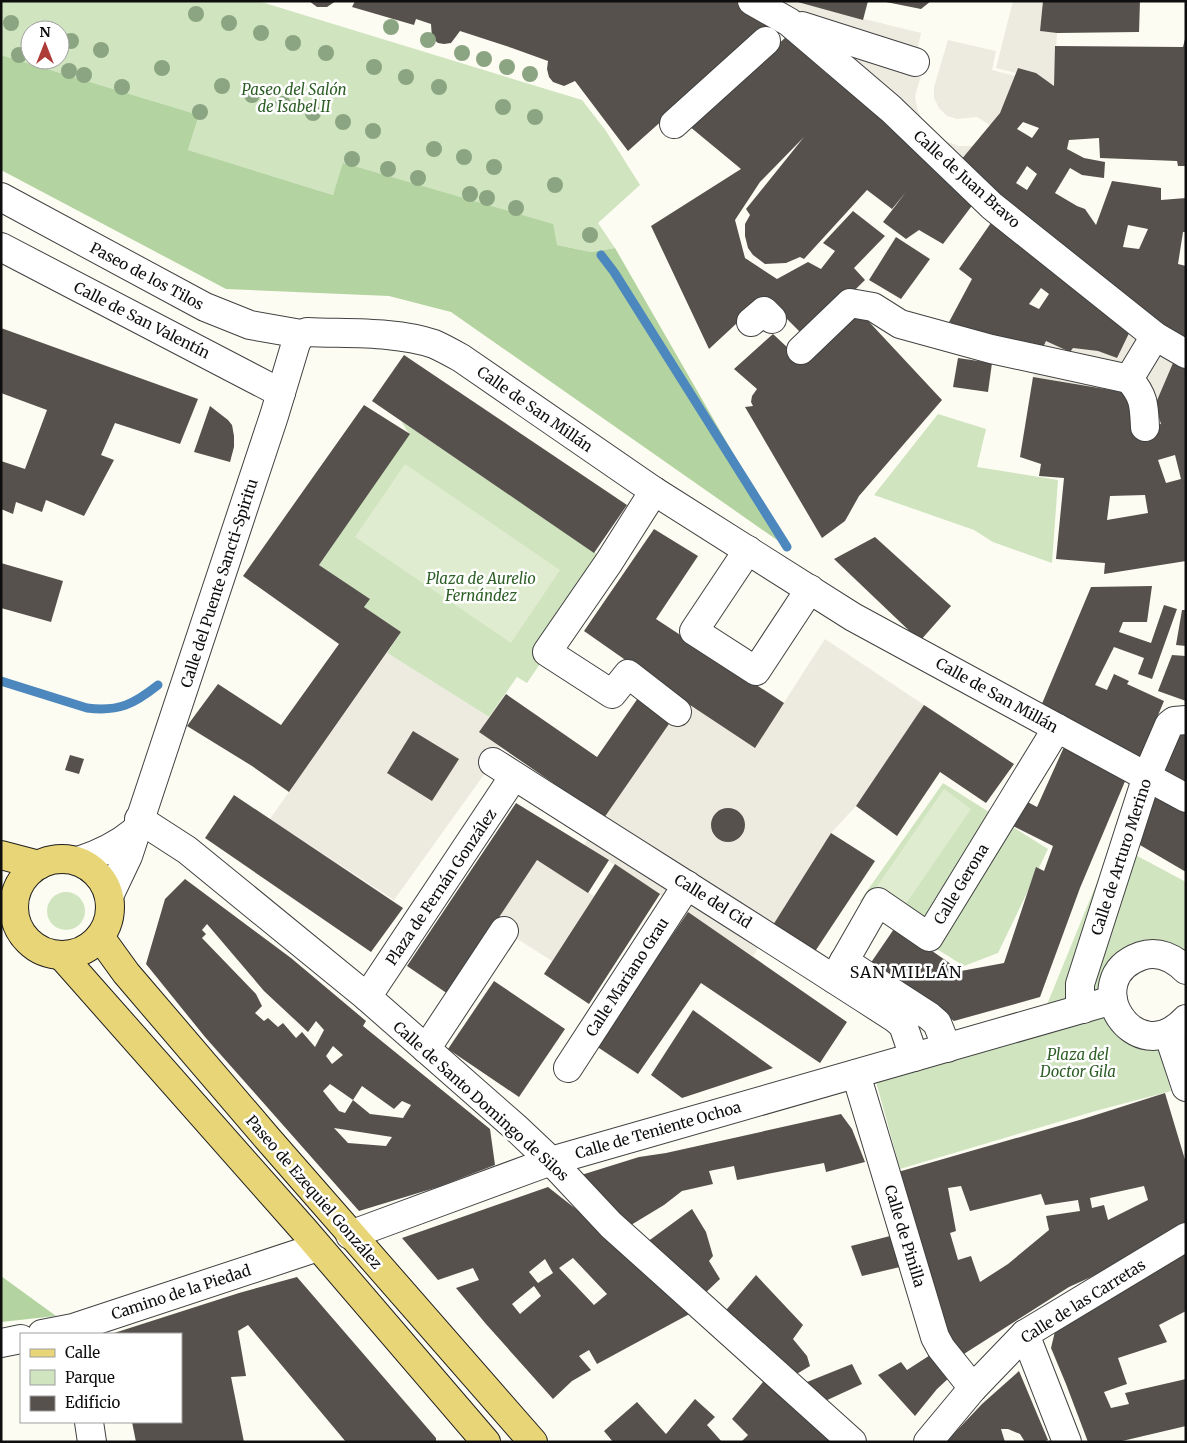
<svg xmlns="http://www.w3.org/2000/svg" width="1187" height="1443" font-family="Merriweather,serif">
  <rect width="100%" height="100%" fill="#fdfcf2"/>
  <g fill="#cfe4bf" fill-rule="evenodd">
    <path d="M1,1H258L582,100L606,131L640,185L598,223L615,248L591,252L557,245L344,163L333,195L188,150L199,115L1,55ZM30,30H60V60H30Z"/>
    <polygon points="938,414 986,429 977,467 1058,480 1052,563 993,542 974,530 874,495"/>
    <polygon points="401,421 609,562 527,683 517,677 489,717 387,653 401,632 364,607 370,599 319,565 409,434"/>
    <polygon points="943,783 1048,849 998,953 964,966 860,901"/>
    <polygon points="1113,843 1186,882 1186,956 1104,978 1158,1047 1171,1091 1099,1110 900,1169 875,1078 1035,1034"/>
    <circle cx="66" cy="911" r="19"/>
  </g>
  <g fill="#b3d3a0">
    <polygon points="1,55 199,115 188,150 333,195 343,163 553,224 557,245 591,252 615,248 787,547 451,312 389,296 226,289 1,170"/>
    <polygon points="1,1276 56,1316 1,1322"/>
  </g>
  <g fill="#e0eccf">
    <polygon points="405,464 560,570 511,643 355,537"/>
    <polygon points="944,789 971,809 901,911 873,892"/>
  </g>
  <g fill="#edebe0">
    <polygon points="755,1 792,1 921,33 912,74 921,76 915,96 917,108 923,122 943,140 959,146 974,146 953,170 827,74 786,37"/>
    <polygon points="1013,1 1043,1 1040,31 1057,33 1054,86 1036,73 1018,68 1016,73 996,68"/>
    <polygon points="948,40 996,51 992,70 1015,76 1000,113 990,125 977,117 957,119 947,116 939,108 934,98 934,87"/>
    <polygon points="1133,325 1155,336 1173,363 1156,405 1161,424 1136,428 1134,394 1033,377 1046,341 1073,348 1098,351 1116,358"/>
    <polygon points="825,639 924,705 856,806 831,833 753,956 584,845 684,701 755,747"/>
    <polygon points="387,653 489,717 480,732 501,748 493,762 394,900 270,819"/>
    <polygon points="537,860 594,896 552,961 494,924"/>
  </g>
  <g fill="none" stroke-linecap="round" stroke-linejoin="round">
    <g stroke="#4c87bd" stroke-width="9">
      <polyline points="601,255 614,272 787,547"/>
      <path d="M1,681L87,708C119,712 134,704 158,685"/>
    </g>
  </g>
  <g fill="#56514c" fill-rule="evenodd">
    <polygon points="309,1 336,1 327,7 317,7"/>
    <polygon points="355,1 739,1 778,23 665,118 628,151 575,81 564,86 553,82 549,77 547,69 548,61 512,48 460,31 451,43 444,44 438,43 432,38 431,24 416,19 414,25 352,7"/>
    <polygon points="794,1 868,1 863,20"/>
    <polygon points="881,1 931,1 921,9"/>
    <polygon points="1043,1 1140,1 1139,32 1057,33 1040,31"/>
    <polygon points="786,37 827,74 834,68 977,199 943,244 919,230 906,239 883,222 906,192 892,209 867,190 804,259 800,257 786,263 765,264 753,255 748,248 745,236 745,224 750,215 746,209 804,137 760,182 735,220 745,258 777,279 808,262 821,269 835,251 823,243 853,211 885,236 854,268 865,280 806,338 765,297 709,349 651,226 741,169 689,126"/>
    <path d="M1185,39L1186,166H1178L1177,161L1100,158L1099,138L1069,140L1067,149L1084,158L1105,162L1104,178L1082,175L1070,168L1055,193L1077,206L1085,209L1096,225L1112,181L1161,188V200L1186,198V232H1183L1178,264L1186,266V339L1161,326L956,166L1000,113L1018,68L1036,73L1054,86L1055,46L1183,47ZM1023,122L1039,128L1032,138L1017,129ZM1027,166L1037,174L1027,190L1016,183ZM1128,225L1148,229L1139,249L1123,247Z"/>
    <path d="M995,217L1133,325L1117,358L1098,351L1073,348L1070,352L1046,341L1039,356L949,322L972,279L959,269ZM1041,288L1049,294L1039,309L1029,304Z"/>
    <polygon points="896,237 930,259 901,299 869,280"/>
    <polygon points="858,310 942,400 859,496 845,521 822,538 745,407 753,406 751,402 752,396 757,389 734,369 773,334 803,362"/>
    <polygon points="1,328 198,399 180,444 115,423 101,455 114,460 84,516 46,500 42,512 16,502 13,514 1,509 1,461 25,469 47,410 1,393"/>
    <polygon points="404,355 627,505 594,553 372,401"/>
    <polygon points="958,358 992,363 988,392 953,387"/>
    <path d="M1173,363L1186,368V561L1104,574L1105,563L1056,559L1064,478L1039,476L1041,464L1020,457L1033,377L1135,394L1136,428L1161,424L1155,405ZM1175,455L1181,479L1166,483L1158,460ZM1145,495L1148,513L1107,520L1110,496Z"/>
    <polygon points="364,405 410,434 319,565 370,599 364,607 401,632 289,792 252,766 187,726 218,684 281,725 339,644 243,576"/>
    <polygon points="210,406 228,420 232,425 234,436 234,447 230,462 194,452"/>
    <polygon points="654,529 698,556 656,619 784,703 755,748 684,701 584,631"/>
    <polygon points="875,537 951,606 920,641 834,559"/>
    <polygon points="1,563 63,581 51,622 1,608"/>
    <polygon points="1152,586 1147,622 1123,622 1119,632 1151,643 1164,605 1177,609 1152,679 1138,674 1144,658 1114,647 1095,685 1107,690 1114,674 1129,681 1127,684 1164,701 1140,758 1041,706 1091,587"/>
    <polygon points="1182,610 1186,610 1186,646 1176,645"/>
    <polygon points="1172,655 1186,656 1186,701 1158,691"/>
    <polygon points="506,694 597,757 638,698 671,721 604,818 479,732"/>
    <polygon points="924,705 1014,764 986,803 940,772 897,836 856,806"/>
    <polygon points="1178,728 1186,730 1186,788 1157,774"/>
    <polygon points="413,731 459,759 432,801 387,773"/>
    <polygon points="1064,747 1126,779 1080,888 1040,997 954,1021 870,964 896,926 961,971 1004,963 1036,867 1044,871 1053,846 1011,825 1022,799 1037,807"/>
    <polygon points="70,755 84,759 79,774 65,770"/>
    <polygon points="1148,791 1186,810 1186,872 1128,838"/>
    <polygon points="234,795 403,908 371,952 205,838"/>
    <polygon points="516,803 609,860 588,893 537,860 448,994 407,966"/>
    <circle cx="728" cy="825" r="17"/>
    <polygon points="831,833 875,861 814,953 773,925"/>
    <polygon points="615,864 660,894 589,1004 544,974"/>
    <path d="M185,879L291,958L366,1021L363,1026L490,1129L495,1165L438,1187L359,1211L205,1037L146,964L165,899ZM207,924L264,991L308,1032L316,1021L324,1030L315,1047L302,1032L296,1038L283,1023L278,1027L268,1018L264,1021L255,1013L262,1006L256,994L202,938L206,934L202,930ZM333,1046L343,1055L332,1064L326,1056ZM330,1084L353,1100L362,1086L394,1109L402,1101L411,1105L403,1118L370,1114L353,1100L345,1113L339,1111L323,1091ZM334,1128L392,1137L386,1146L348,1143Z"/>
    <polygon points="688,912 847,1022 820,1063 701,983 638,1074 596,1046"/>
    <polygon points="494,981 565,1029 519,1097 448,1049"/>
    <polygon points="693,1010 773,1068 682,1098 651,1075"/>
    <path d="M1165,1093L1186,1163V1225L1091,1277L1069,1287L956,1359L891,1174L1083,1119ZM961,1186L970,1211L1041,1194L1045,1205L1078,1200L1080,1211L1046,1216L1049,1230L1008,1264L980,1282L971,1256L958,1260L950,1233L956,1231L948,1188ZM1144,1186L1148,1200L1108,1220L1104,1205L1092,1208L1090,1198Z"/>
    <polygon points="841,1114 852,1129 865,1162 826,1172 824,1163 737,1180 734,1166 709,1171 713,1184 682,1191 664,1205 626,1228 578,1176 639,1157 666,1153"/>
    <path d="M548,1187L581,1213L695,1311L597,1364L589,1350L579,1356L591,1370L572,1381L553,1399L486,1324L456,1288L479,1280L473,1268L438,1280L402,1238ZM573,1258L607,1294L594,1305L559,1268ZM545,1259L553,1273L538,1283L529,1272ZM534,1286L541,1296L520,1314L512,1304Z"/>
    <polygon points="692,1209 706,1232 713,1256 709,1261 720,1279 701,1297 643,1245"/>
    <polygon points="890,1236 900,1267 862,1276 851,1246"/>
    <polygon points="1186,1246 1186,1311 1159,1325 1167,1342 1118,1358 1127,1384 1104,1392 1111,1408 1129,1404 1125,1393 1186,1379 1186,1426 1118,1442 1088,1442 1066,1384 1051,1348 1057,1323"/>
    <polygon points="756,1275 803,1325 793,1339 807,1356 810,1366 795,1375 721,1316"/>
    <polygon points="297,1277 436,1438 436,1442 346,1442 248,1325 238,1331 246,1376 231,1377 244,1442 136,1442 132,1422 181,1422 181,1334 111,1334 239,1293"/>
    <polygon points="938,1350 951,1376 937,1389 915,1416 878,1375 901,1362 907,1370"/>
    <polygon points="852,1364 862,1384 823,1402 807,1382"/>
    <polygon points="1019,1371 1048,1440 1043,1442 1025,1442 1020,1434 1008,1429 1001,1429 1005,1442 946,1442 982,1404"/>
    <polygon points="768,1376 834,1442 741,1442 748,1435 732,1419"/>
    <polygon points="695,1399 715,1417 707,1425 722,1442 613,1442 604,1431 637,1402 666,1434"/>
  </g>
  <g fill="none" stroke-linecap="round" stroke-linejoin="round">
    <g stroke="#414141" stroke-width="30">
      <g id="minor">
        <polyline points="752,1 789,22 891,109 992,206 1155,336 1186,354"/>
        <polyline points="802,26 915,62"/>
        <polyline points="674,124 766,41"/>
        <path d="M1,197L205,307L250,325L301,334L307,332C347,334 396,331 434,344C443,348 452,353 461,358L654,491L853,617L1186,798"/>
        <polyline points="1,247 281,393"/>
        <polyline points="751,322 764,311 772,319"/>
        <polyline points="801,350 850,303 873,307 900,324 991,349 1129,379 1155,336"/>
        <path d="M1129,379C1144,396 1144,405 1145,427"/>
        <polyline points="654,491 609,562 547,652 612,694 628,674 677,712"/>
        <polyline points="748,550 694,631 756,671 810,589"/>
        <path d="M493,762C627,848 762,932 896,1019L903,1025L914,1057"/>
        <polyline points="139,819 187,850 367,997 515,1127 551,1161 611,1225 852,1442"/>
        <path d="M78,861C100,854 117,846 135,831"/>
        <polyline points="109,896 128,856 274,416 296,343 301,334"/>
        <polyline points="844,961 929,1016 937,1023 947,1048"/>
        <path d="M1186,970C1174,958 1158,950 1141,956C1076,979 1135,1074 1186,1019"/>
        <polyline points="834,979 878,902 929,937 1057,728"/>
        <polyline points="367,997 514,776"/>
        <polyline points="1083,1009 1080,999 1080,984 1147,776 1169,725 1174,721 1186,720"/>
        <polyline points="1168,1033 1186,1087"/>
        <polyline points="426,1049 504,931"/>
        <polyline points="568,1068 687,885"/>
        <polyline points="856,1074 935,1337 941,1348 973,1388"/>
        <polyline points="350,1235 551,1161 1113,1000"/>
        <polyline points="42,1334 73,1328 318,1247"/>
        <polyline points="1025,1334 1067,1442"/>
        <polyline points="1,1343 21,1339"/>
        <polyline points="89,1422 92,1442"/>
        <polyline points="928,1442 973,1388 1025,1334 1186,1237"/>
      </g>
    </g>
    <g stroke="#1f1f1f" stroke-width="30">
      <g id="major">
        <polyline points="1,855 39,865"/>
        <circle cx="62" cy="907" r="48"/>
        <polyline points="100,937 126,973 268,1139 533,1442"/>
        <polyline points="61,955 305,1231 486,1442"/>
      </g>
    </g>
    <use href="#minor" stroke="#fff" stroke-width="28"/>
    <use href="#major" stroke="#e8d577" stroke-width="28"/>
  </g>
  <g fill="#8ba582">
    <circle cx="196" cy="14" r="8"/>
    <circle cx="11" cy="23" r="8"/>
    <circle cx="229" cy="23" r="8"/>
    <circle cx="391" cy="27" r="8"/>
    <circle cx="261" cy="33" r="8"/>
    <circle cx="428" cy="40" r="8"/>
    <circle cx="71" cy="41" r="8"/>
    <circle cx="293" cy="43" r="8"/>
    <circle cx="101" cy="50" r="8"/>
    <circle cx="326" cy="53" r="8"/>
    <circle cx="462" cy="53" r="8"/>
    <circle cx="19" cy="55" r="8"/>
    <circle cx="484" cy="59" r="8"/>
    <circle cx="374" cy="67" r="8"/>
    <circle cx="507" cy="67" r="8"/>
    <circle cx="162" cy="68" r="8"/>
    <circle cx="69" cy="71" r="8"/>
    <circle cx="530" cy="74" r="8"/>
    <circle cx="84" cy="75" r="8"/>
    <circle cx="406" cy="77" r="8"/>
    <circle cx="222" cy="86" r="8"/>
    <circle cx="122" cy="87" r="8"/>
    <circle cx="439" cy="87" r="8"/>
    <circle cx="252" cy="95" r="8"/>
    <circle cx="283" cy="104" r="8"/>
    <circle cx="503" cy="107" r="8"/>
    <circle cx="200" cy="112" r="8"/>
    <circle cx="313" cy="113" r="8"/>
    <circle cx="535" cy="117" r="8"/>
    <circle cx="343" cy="122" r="8"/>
    <circle cx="373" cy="131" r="8"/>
    <circle cx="434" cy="149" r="8"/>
    <circle cx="464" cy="157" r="8"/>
    <circle cx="352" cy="159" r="8"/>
    <circle cx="494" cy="167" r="8"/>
    <circle cx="388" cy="169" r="8"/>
    <circle cx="418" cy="178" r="8"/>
    <circle cx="555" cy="185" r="8"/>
    <circle cx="470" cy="194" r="8"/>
    <circle cx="487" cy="198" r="8"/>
    <circle cx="516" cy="208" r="8"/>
    <circle cx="590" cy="235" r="8"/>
  </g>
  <g text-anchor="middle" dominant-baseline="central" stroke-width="5" stroke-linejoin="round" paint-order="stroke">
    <g font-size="15" font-style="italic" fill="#2d5e26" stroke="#fff">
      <text x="294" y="89">Paseo del Salón<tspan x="294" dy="17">de Isabel II</tspan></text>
      <text x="481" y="578">Plaza de Aurelio<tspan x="481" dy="17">Fernández</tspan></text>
      <text x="1078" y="1054">Plaza del<tspan x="1078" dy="17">Doctor Gila</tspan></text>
    </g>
    <g font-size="15" fill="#0e0e0e" stroke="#fff">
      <text transform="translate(967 179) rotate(42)">Calle de Juan Bravo</text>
      <text transform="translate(147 276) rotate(28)">Paseo de los Tilos</text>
      <text transform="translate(142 320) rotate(27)">Calle de San Valentín</text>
      <text transform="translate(535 409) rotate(35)">Calle de San Millán</text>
      <text transform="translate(219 583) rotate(-72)">Calle del Puente Sancti-Spiritu</text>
      <text transform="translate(997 695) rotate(29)">Calle de San Millán</text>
      <text transform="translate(1121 857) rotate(-72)">Calle de Arturo Merino</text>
      <text transform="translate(961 884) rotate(-59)">Calle Gerona</text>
      <text transform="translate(441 887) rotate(-56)">Plaza de Fernán González</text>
      <text transform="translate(713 901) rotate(32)">Calle del Cid</text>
      <text transform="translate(627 977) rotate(-57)">Calle Mariano Grau</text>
      <text transform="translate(481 1101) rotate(42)">Calle de Santo Domingo de Silos</text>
      <text transform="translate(658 1130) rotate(-16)">Calle de Teniente Ochoa</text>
      <text transform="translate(314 1192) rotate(49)">Paseo de Ezequiel González</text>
      <text transform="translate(905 1236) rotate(73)">Calle de Pinilla</text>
      <text transform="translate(181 1292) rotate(-18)">Camino de la Piedad</text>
      <text transform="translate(1083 1301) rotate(-32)">Calle de las Carretas</text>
    </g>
    <g font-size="16" letter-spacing="1" fill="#0e0e0e" stroke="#fff">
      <text x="906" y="972">SAN MILLÁN</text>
    </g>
  </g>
  <rect width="1187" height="1443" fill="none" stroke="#0e0e0e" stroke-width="5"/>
  <rect x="20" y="1333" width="162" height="90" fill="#ffffff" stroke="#9f9f9f"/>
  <rect x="30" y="1349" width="25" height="8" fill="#e8d577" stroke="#9f9f9f"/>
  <text x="65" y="1358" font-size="15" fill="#0e0e0e">Calle</text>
  <rect x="30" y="1370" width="25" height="15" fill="#cfe4bf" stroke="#9f9f9f"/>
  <text x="65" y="1383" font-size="15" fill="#0e0e0e">Parque</text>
  <rect x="30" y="1396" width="25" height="15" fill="#56514c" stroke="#9f9f9f"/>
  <text x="65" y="1408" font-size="15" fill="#0e0e0e">Edificio</text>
  <g transform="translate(45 45)"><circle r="24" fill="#ffffff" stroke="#9f9f9f"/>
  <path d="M0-4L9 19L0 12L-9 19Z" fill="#ae3b37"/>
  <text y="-8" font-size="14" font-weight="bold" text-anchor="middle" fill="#0e0e0e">N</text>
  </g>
</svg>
